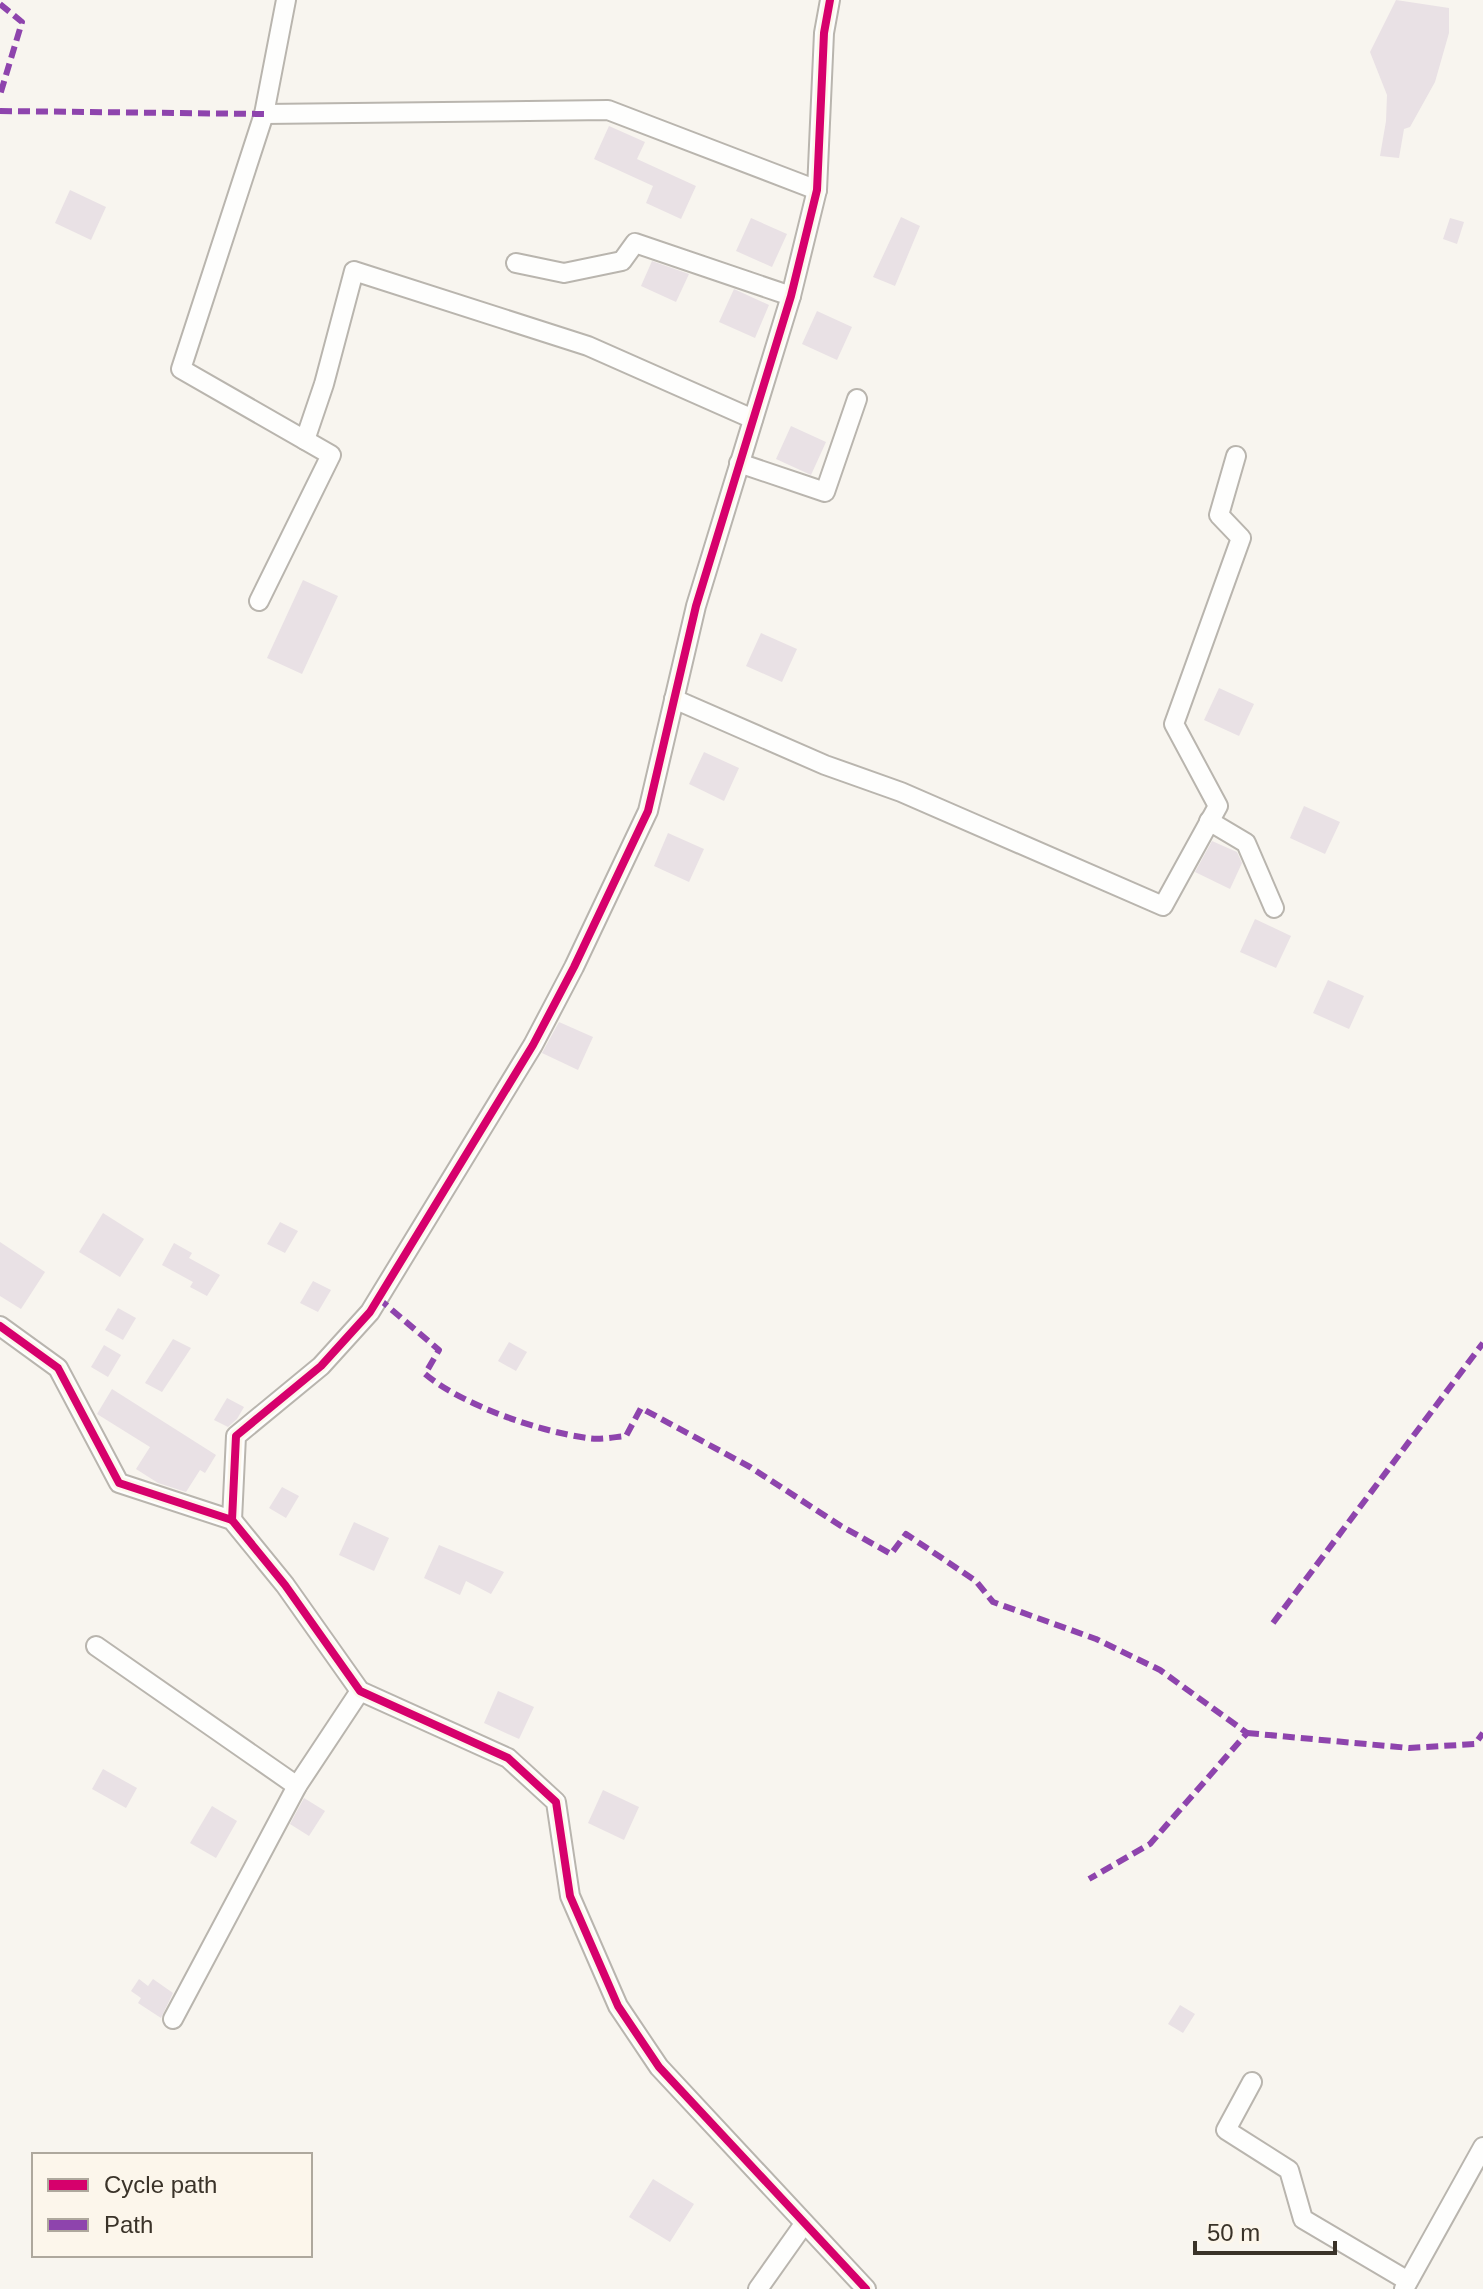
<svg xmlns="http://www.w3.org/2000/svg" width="1483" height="2289" font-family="Arial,sans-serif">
  <rect width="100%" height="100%" fill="#f8f5ef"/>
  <g fill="#e9e1e5">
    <polygon points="1396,0 1449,8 1449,33 1435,82 1410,127 1404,129 1399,158 1380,156 1386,121 1387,95 1370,52"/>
    <polygon points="609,126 645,142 637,159 696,186 681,219 646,203 653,186 594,159"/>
    <polygon points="70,190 106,207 91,240 55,223"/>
    <polygon points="901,217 920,226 895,286 873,277"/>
    <polygon points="751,218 787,234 772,267 736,251"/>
    <polygon points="1450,218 1464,222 1457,244 1443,239"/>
    <polygon points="652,261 689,274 676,302 641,286"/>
    <polygon points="734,289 769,305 755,338 719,322"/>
    <polygon points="817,311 852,327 837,360 802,344"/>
    <polygon points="791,426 826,442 811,475 776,459"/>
    <polygon points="303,580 338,596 302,674 267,658"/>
    <polygon points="761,633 797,649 782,682 746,666"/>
    <polygon points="1219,688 1254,704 1239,736 1204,720"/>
    <polygon points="704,752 739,768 724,801 689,784"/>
    <polygon points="1304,806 1340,822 1325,854 1290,838"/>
    <polygon points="668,833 704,849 689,882 654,866"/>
    <polygon points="1212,841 1237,852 1242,863 1230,889 1195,872"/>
    <polygon points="1255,919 1291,936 1276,968 1240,952"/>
    <polygon points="1328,980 1364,996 1349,1029 1313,1013"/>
    <polygon points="559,1022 593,1037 578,1070 542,1053"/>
    <polygon points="103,1213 144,1239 120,1277 79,1252"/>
    <polygon points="280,1222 298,1231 285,1253 267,1244"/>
    <polygon points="0,1242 45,1272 21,1309 0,1296"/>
    <polygon points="174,1243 192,1253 189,1258 220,1275 207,1296 190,1287 193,1282 162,1265"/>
    <polygon points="313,1281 331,1290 318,1312 300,1303"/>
    <polygon points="118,1308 136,1318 123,1340 105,1330"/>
    <polygon points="173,1339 191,1348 162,1392 145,1383"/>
    <polygon points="509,1342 527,1352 516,1371 498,1361"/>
    <polygon points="104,1345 121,1355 108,1377 91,1367"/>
    <polygon points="112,1389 216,1455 205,1473 200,1470 186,1492 158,1483 136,1469 150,1447 97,1414"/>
    <polygon points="227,1398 244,1407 237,1419 228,1427 214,1420"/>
    <polygon points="282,1487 299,1496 286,1518 269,1508"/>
    <polygon points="354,1522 389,1538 374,1571 339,1555"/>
    <polygon points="439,1545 504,1572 491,1594 466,1581 460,1595 424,1578"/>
    <polygon points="498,1691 534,1707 519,1739 484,1723"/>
    <polygon points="103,1769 137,1788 126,1808 92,1789"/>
    <polygon points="603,1790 639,1807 624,1840 588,1823"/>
    <polygon points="304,1798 325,1811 309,1836 290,1824"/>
    <polygon points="212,1806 237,1821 216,1858 190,1843"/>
    <polygon points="139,1979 148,1986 153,1979 173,1993 161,2018 138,2003 141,1998 131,1991"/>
    <polygon points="1180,2005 1195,2014 1183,2033 1168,2024"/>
    <polygon points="653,2179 694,2204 670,2242 629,2217"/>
  </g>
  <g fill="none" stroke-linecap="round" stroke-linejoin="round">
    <g stroke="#b9b5ae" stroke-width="22">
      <g id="minor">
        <polyline points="264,114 608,110 817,190"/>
        <polyline points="516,263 564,273 622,261 635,243 791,296"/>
        <polyline points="305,440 324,384 354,271 588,346 753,419"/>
        <polyline points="739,463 825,492 857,399"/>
        <polyline points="259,601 331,455 181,369 264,114 286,0"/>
        <polyline points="674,699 825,765 901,792 1163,906 1218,806 1174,724 1241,538 1219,515 1236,456"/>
        <polyline points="1209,821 1246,843 1274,908"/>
        <polyline points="0,1326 58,1368 119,1483 232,1520 285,1585 360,1691 508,1758 556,1802 570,1896 618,2006 659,2067 866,2289"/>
        <polyline points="232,1520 236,1436 321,1366 370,1312 533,1045 574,967 648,811 696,606 791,296 817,190 824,33 830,0"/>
        <polyline points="96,1646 297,1786"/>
        <polyline points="173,2019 297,1786 360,1691"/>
        <polyline points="1252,2082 1226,2130 1289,2170 1303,2219 1408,2281"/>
        <polyline points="758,2289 804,2224"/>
        <polyline points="1404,2289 1483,2147"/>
      </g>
    </g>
    <use href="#minor" stroke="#fefefd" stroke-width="18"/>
    <g stroke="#8e44ad" stroke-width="6" stroke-dasharray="12 6" stroke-linecap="butt">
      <polyline points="0,4 22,22 0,95"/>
      <polyline points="0,111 264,114"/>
      <path d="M378,1298L439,1350L425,1374C462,1405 540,1432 588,1438C600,1440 614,1437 626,1436L641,1408L750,1467L841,1526L891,1554L906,1534L976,1581L993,1602L1096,1639L1160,1670L1247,1733L1150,1844L1089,1879"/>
      <polyline points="1273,1623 1483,1343"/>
      <polyline points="1247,1733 1409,1748 1475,1744 1483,1733"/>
    </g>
    <g stroke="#fcf6eb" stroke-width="13">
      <g id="cycleway">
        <polyline points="0,1326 58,1368 119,1483 232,1520 285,1585 360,1691 508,1758 556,1802 570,1896 618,2006 659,2067 866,2289"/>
        <polyline points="232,1520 236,1436 321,1366 370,1312 533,1045 574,967 648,811 696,606 791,296 817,190 824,33 830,0"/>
      </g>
    </g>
    <use href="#cycleway" stroke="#d6006c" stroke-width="8"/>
  </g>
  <rect x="32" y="2153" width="280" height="104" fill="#fcf6eb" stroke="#aea89d" stroke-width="2"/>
  <rect x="48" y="2179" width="40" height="12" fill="#d6006c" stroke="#aea89d" stroke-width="2"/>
  <text x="104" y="2193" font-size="24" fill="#3a3329">Cycle path</text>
  <rect x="48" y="2219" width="40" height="12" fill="#8e44ad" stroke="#aea89d" stroke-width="2"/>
  <text x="104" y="2233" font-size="24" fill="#3a3329">Path</text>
  <path d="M1195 2241v12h140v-12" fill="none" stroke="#3a3329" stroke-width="4"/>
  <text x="1207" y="2241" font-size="24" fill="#3a3329" stroke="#fcf6eb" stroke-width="6" paint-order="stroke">50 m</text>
</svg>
